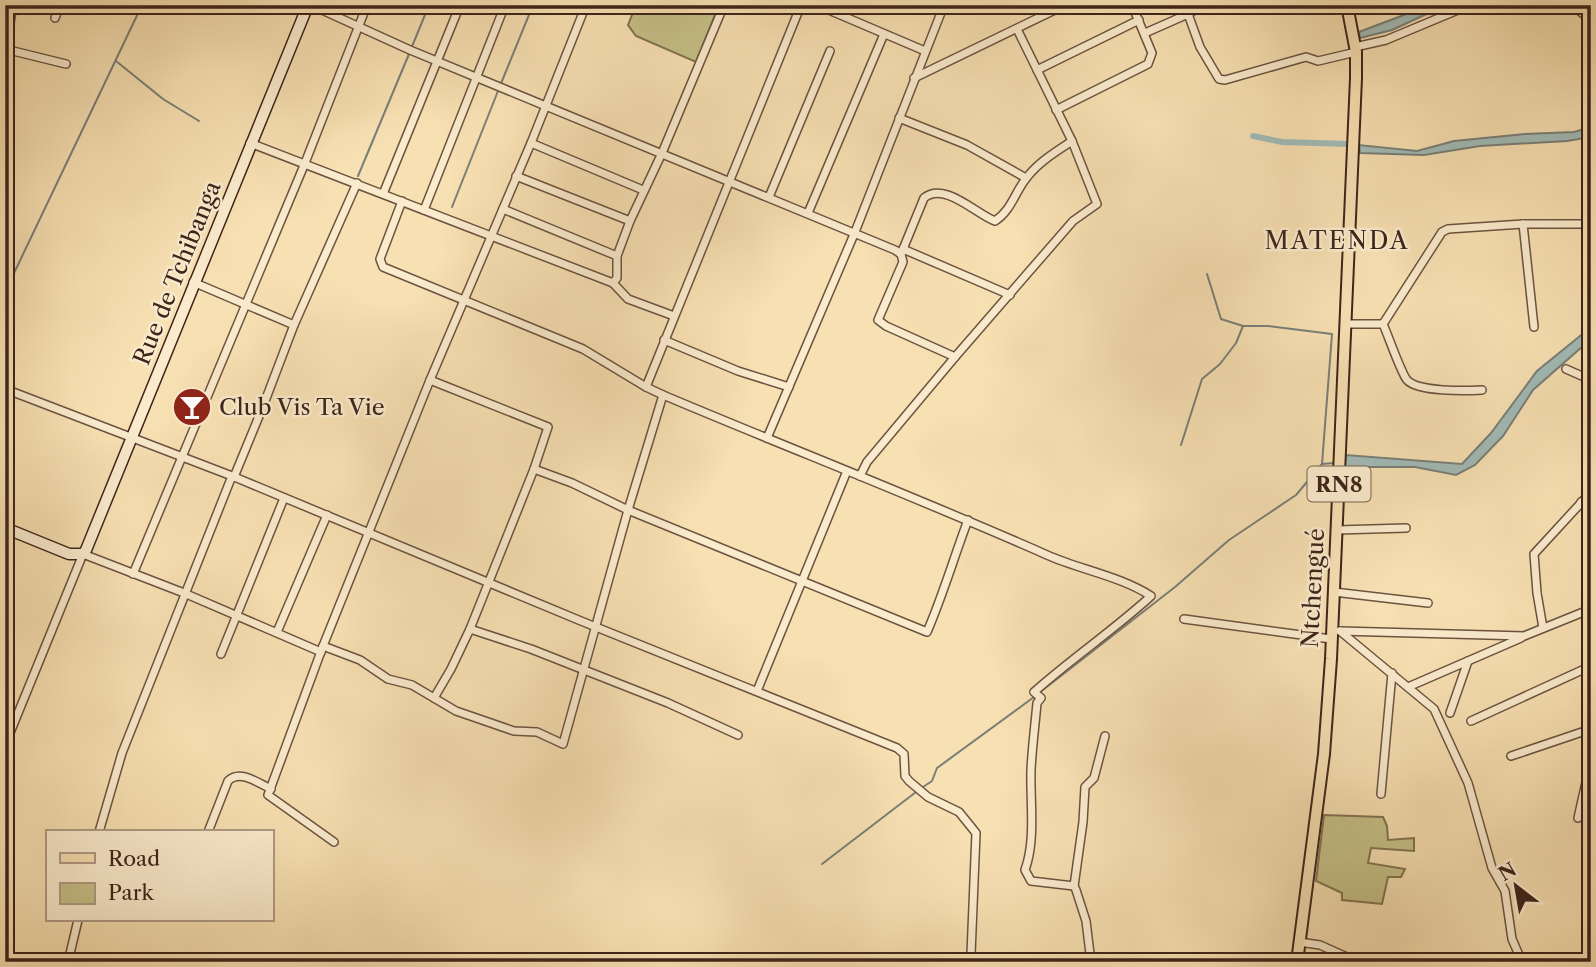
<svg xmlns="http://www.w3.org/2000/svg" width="1596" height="967" font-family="'Libre Caslon Text',serif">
  <rect width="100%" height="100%" fill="#f7e0b2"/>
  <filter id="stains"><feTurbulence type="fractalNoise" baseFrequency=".00286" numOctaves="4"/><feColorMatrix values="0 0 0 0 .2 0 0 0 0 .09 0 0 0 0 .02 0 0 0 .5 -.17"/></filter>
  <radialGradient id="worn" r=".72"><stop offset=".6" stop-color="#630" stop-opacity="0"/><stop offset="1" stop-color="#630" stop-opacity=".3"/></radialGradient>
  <g fill="#c5c087" stroke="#827251" stroke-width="2">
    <polygon points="636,5 719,5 696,62 636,36 628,25"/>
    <polygon points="1324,815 1383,817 1387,826 1388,840 1414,838 1414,851 1371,848 1368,863 1405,869 1401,877 1388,877 1382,904 1342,900 1342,893 1316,881"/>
  </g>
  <g fill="#a1bbb7" stroke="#797f79" stroke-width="2">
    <polygon points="1430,5 1446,5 1392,30 1360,38 1359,32"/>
    <polygon points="1591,127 1591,137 1567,141 1480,146 1424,155 1360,153 1359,145 1417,151 1454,141 1525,134 1574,132"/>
    <polygon points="1591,327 1591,339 1533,390 1503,436 1475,465 1456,475 1415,467 1344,467 1346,455 1462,464 1491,433 1537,371"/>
  </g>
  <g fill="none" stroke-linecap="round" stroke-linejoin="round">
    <g stroke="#797f79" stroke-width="2">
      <polyline points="411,49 429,5"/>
      <polyline points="116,61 163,99 199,121"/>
      <polyline points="500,86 533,5"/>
      <polyline points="358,176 409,54"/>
      <polyline points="452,207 498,91"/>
      <polyline points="1207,274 1221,319 1243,326 1268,326 1332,334 1322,464 1334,463"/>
      <polyline points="5,292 142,5"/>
      <polyline points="1181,445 1202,379 1220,364 1236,343 1243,326"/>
      <polyline points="1039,693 1175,587 1229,540 1296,495 1322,464"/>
      <polyline points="920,789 932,781 937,768 1034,697"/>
      <polyline points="822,864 916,792"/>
    </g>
    <polyline stroke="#a1bbb7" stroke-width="6" points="1253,136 1282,142 1348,144"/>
    <g stroke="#6c5341" stroke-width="10">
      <g id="street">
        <polyline points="311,5 410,50 895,250 901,254 903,262 878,320 886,326 955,357"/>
        <polyline points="817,5 925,51"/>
        <polyline points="1184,5 1188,14 1203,5"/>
        <polyline points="1572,5 1591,20"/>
        <polyline points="55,18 60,5"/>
        <polyline points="1145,33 1188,14 1200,47 1219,79 1225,80 1306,57 1318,61 1356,52"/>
        <polyline points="1355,47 1386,40 1470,5"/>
        <polyline points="5,49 66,64"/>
        <polyline points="5,52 13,5"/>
        <polyline points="1037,70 1139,20"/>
        <polyline points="914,78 1065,5"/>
        <polyline points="1056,110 1148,64 1152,53 1132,5"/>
        <polyline points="899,118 967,145 1026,178"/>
        <polyline points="250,143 613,283 617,278 617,256 630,221 662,153 724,5"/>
        <polyline points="531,143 643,190"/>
        <polyline points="516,176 630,221"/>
        <polyline points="383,194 460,5"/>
        <polyline points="769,197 830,51"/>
        <polyline points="402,201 380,259 383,267 583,349 646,387"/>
        <polyline points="503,209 617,256"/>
        <polyline points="424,210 505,5"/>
        <polyline points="808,213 884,34"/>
        <polyline points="1523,224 1534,327"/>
        <polyline points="903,249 1010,295"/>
        <path d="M901,254L924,198C944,181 976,214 995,221C1012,210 1015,191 1028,176C1040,161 1057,151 1072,141"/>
        <polyline points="193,282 294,325"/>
        <polyline points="613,283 628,299 674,316"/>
        <polyline points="1346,324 1383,324"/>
        <polyline points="1383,324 1442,232 1448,229 1523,224 1591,224"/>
        <path d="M1383,324C1388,335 1401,373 1407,380C1418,392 1466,391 1482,390"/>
        <polyline points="664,340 738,371 789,387"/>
        <polyline points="1566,369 1591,380"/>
        <polyline points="430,380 548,427 534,469 470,629 451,669 434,698"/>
        <polyline points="5,389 232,476 581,621 897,748 904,754 905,776 909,781 928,797 959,812 976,833 971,954 968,962"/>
        <path d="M663,395C791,449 921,499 1047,555C1081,570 1120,576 1151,596C1114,630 1072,658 1034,692L1041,698L1037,703C1035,726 1032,748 1031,770C1030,801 1036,840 1025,870L1031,881L1074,886L1076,890L1086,921L1091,962"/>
        <polyline points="767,438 855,232 944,5"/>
        <path d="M534,469L572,483L628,510L927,632C943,595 954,557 968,520"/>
        <polyline points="860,476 867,462 955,357 1073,221 1097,204 1072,141 1017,29"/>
        <polyline points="234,477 262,409 294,325 357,183"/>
        <polyline points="1581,502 1591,516"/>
        <polyline points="1337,530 1406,528"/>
        <polyline points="133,574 305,163 367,5"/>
        <polyline points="1334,592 1428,603"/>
        <polyline points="1184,619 1331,639"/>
        <polyline points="1543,628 1537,593 1534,554 1591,492"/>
        <polyline points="470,629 531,649 668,703 738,735"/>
        <polyline points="1340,631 1434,709 1468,783 1492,868 1505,891 1512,939 1522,962"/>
        <polyline points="1340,631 1524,636 1591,609"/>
        <polyline points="277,632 327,515"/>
        <polyline points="323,646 360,660 388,679 412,685 456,711 514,731 537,732 563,744 628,510 663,395 646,387 801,5"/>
        <polyline points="221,654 284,498"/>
        <polyline points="1408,687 1521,638"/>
        <polyline points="757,691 847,471"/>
        <polyline points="1450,713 1468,661"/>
        <polyline points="1471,721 1591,666"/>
        <polyline points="5,745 83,554 184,593 321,652"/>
        <polyline points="1511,756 1591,729"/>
        <polyline points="1381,794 1392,673"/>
        <polyline points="1578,818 1591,760"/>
        <polyline points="99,832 122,753 232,476"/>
        <path d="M208,832L228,781C240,769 258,783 271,789"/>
        <polyline points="334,842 268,795 323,646 430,380 531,143 586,5"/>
        <polyline points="1074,886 1083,822 1085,787 1094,778 1105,736"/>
        <polyline points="1299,942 1320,945 1358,962"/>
        <polyline points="68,962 78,920"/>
      </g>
    </g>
    <g stroke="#3e241b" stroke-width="13">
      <polyline id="secondary" points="5,528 69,554 83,554 86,550 308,5"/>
    </g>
    <g stroke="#3e241b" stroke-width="14">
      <polyline id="primary" points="1297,962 1324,754 1331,659 1356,78 1356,52 1347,5"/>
    </g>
    <use href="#street" stroke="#faebcd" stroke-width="7"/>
    <use href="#secondary" stroke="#faebcd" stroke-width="10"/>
    <use href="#primary" stroke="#f7e0b2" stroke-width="10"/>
  </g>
  <defs>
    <g id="bar-disc" transform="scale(2.0125)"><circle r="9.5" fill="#8f2418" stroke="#faebcd"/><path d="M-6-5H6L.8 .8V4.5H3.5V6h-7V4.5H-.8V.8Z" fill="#fff"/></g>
  </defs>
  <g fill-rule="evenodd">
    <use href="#bar-disc" x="192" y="407"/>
  </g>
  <g text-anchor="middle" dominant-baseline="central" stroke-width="5" stroke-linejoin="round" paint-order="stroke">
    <rect fill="#faebcd" stroke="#766050" stroke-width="2" x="1307.5" y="466.5" width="63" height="35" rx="5"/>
    <g font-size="21" font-weight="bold" fill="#3e241b">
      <text x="1339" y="484">RN8</text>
    </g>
    <g font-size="23" fill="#3e241b" stroke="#faebcd">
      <text transform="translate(177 273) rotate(-68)">Rue de Tchibanga</text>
      <text transform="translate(1313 588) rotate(-87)">Ntchengué</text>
    </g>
    <g font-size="23" fill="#3e241b" stroke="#faebcd" text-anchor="start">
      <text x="219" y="407">Club Vis Ta Vie</text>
    </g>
    <g font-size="24" letter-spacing="2" fill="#3e241b" stroke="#faebcd">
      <text x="1337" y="240">MATENDA</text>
    </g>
  </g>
  <rect width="1596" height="967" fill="none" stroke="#f7e0b2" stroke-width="28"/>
  <rect x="7" y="7" width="1582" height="953" fill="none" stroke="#3e241b" stroke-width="3.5"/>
  <rect x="14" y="14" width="1568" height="939" fill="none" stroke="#3e241b" stroke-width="2"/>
  <rect x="46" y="830" width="228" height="91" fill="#faebcd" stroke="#af9b86" stroke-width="2"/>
  <rect x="60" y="853" width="35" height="10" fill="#f7e0b2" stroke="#af9b86" stroke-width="2"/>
  <text x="108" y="866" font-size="21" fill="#3e241b">Road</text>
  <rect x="60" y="883" width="35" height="21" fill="#c5c087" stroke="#af9b86" stroke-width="2"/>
  <text x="108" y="900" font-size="21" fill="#3e241b">Park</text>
  <g transform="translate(1516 886) rotate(329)" stroke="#faebcd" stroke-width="5" paint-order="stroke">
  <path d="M0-5L12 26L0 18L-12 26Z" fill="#3e241b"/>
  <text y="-10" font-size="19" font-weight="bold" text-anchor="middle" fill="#3e241b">N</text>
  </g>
  <rect width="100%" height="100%" filter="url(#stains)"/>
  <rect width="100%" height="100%" fill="url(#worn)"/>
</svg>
